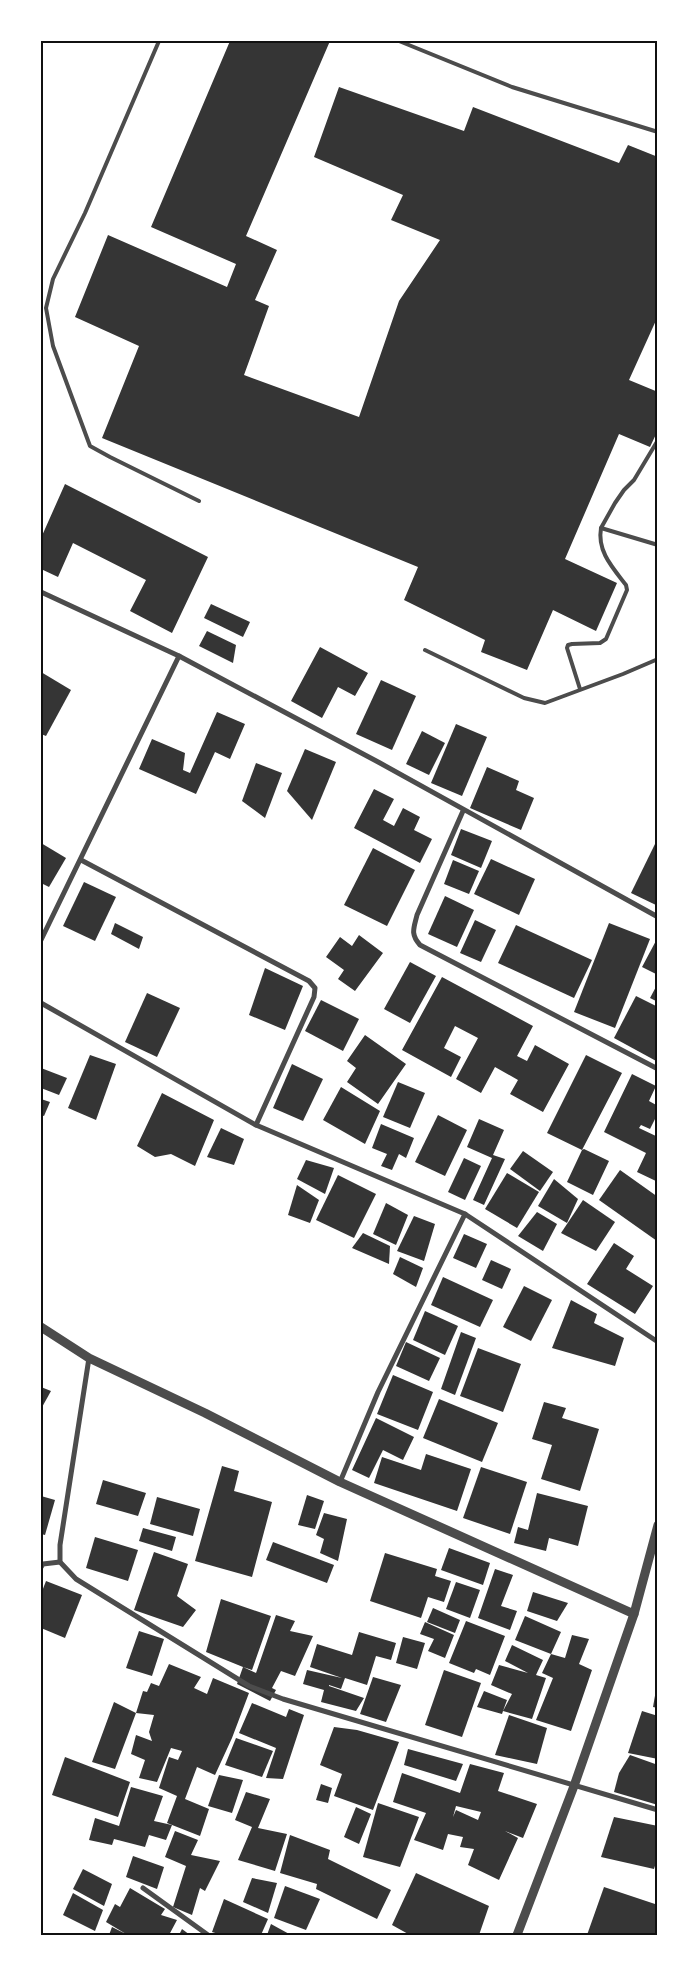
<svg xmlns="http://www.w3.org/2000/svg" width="699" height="1976" font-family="'DejaVu Sans',sans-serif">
  <rect width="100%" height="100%" fill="#fff"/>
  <g fill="#353535" fill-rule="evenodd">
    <polygon points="230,41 330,41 246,236 277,250 255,300 269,306 244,375 359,417 399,301 440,240 391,220 403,195 314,157 339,87 464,131 473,107 619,163 628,145 658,157 658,316 629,380 658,392 658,430 650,447 619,434 565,559 617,583 596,631 553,610 527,670 481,652 485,640 404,600 418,567 102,438 139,346 75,317 108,235 227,287 236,264 151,227"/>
    <polygon points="65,484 208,557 172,633 130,611 146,580 73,543 58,577 41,569 41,538"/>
    <polygon points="211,604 250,622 243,637 204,618"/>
    <polygon points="207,631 236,645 233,663 199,646"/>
    <polygon points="320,647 368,673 355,696 338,687 322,718 291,701"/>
    <polygon points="41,672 71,690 46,736 41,734"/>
    <polygon points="381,680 416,696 392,750 356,734"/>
    <polygon points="217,712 245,724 230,759 215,752 196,794 139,769 152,739 185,753 183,770 190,773"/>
    <polygon points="456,724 487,737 462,796 431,783"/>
    <polygon points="422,731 445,743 429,775 406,764"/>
    <polygon points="305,749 336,762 312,820 287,791"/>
    <polygon points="256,763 282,773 265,818 242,801"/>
    <polygon points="487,767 519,781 516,790 534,798 521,830 470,808"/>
    <polygon points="374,789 394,799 383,820 394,826 403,808 420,817 414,830 432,839 420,863 354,828"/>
    <polygon points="461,829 492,841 481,868 451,855"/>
    <polygon points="41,843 66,858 49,887 41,883"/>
    <polygon points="655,844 658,845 658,906 631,893"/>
    <polygon points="373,848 415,870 387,926 344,905"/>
    <polygon points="491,859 535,879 519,915 474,894"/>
    <polygon points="453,860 479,871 469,894 444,884"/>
    <polygon points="84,882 116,897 95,941 63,926"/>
    <polygon points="445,896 474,910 457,947 428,934"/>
    <polygon points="475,920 496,930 481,962 460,953"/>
    <polygon points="115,923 143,937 139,949 111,934"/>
    <polygon points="609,923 650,939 615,1028 574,1012"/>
    <polygon points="516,925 592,960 574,998 498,963"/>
    <polygon points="359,935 383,953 355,991 338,979 344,970 326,957 340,937 352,946"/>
    <polygon points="658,937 658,975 642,967"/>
    <polygon points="410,962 436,976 410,1023 384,1009"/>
    <polygon points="265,968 303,986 285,1030 249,1015"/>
    <polygon points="442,977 533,1026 517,1056 527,1061 535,1045 569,1064 543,1112 510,1094 518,1080 495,1067 481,1093 456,1079 478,1038 455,1026 444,1048 461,1057 451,1077 402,1050"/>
    <polygon points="658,983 658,1002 650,998"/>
    <polygon points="147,993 180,1008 157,1057 125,1042"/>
    <polygon points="636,996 658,1007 658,1062 614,1038"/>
    <polygon points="321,1000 359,1019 343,1051 305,1031"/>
    <polygon points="365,1035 406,1064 378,1104 347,1082 356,1068 347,1061"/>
    <polygon points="90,1055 116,1064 96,1120 68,1108"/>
    <polygon points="586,1055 622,1073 582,1150 584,1149 609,1161 593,1195 567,1182 582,1150 547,1133"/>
    <polygon points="292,1064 323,1079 303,1121 273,1108"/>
    <polygon points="41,1068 67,1078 59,1095 41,1088"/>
    <polygon points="632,1074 656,1086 649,1101 658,1106 658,1113 650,1129 641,1125 639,1128 658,1137 658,1182 637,1172 646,1153 604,1132"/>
    <polygon points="398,1082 425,1093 410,1128 383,1117"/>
    <polygon points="341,1087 380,1111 365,1144 323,1120"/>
    <polygon points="162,1093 214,1120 195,1166 171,1154 155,1157 137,1146"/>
    <polygon points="41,1099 50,1102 44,1116 41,1115"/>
    <polygon points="438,1115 467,1130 445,1176 415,1162"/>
    <polygon points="479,1119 504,1130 493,1155 505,1159 484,1205 473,1200 492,1158 467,1147"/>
    <polygon points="381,1124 414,1138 406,1158 399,1154 392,1170 381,1166 387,1154 372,1148"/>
    <polygon points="221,1128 244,1139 234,1165 207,1157"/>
    <polygon points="523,1151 553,1172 540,1191 510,1169"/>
    <polygon points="464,1158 481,1166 465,1200 448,1192"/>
    <polygon points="306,1160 334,1168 325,1194 297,1179"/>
    <polygon points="620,1170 658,1197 657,1241 599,1200"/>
    <polygon points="507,1173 539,1192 517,1228 485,1209"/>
    <polygon points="338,1175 376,1194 354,1238 316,1220"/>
    <polygon points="554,1179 578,1199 567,1223 538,1206"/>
    <polygon points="297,1185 319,1200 310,1223 288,1215"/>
    <polygon points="583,1200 615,1222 596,1251 561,1233"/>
    <polygon points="386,1203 408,1215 396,1245 373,1234"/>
    <polygon points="537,1212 557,1224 543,1251 518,1236"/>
    <polygon points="414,1216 435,1224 424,1261 397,1251"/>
    <polygon points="363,1233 390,1246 389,1264 352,1248"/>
    <polygon points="464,1234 487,1244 476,1268 453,1258"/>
    <polygon points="614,1243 634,1256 626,1269 653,1286 635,1314 587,1284"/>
    <polygon points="400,1257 423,1268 416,1287 393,1274"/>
    <polygon points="491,1260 511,1269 502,1289 482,1280"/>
    <polygon points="443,1277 493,1300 480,1327 431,1305"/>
    <polygon points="524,1286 552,1300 531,1341 503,1327"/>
    <polygon points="571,1300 597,1314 594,1323 624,1338 615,1366 552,1348"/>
    <polygon points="425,1311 458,1326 445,1355 413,1340"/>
    <polygon points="461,1332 476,1338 455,1395 441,1389"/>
    <polygon points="406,1342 440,1358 429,1381 396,1366"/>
    <polygon points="478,1348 521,1364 503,1412 460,1396"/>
    <polygon points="393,1375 433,1392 418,1430 377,1414"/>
    <polygon points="41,1387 51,1391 41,1409"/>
    <polygon points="439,1399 498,1423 482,1462 423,1438"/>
    <polygon points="544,1402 566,1408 562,1418 599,1429 580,1491 541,1479 552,1445 532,1439"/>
    <polygon points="376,1418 414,1437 403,1460 383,1450 369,1478 352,1470"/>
    <polygon points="426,1454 471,1469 457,1511 374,1483 382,1457 421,1470"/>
    <polygon points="222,1466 239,1471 234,1491 272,1502 252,1577 195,1561"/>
    <polygon points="481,1467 527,1482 510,1534 463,1518"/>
    <polygon points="103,1480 146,1493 138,1516 96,1504"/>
    <polygon points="537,1493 588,1506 578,1546 549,1538 546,1551 514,1543 518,1527 528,1530"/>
    <polygon points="307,1495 324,1501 315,1529 298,1525"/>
    <polygon points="41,1496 55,1500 45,1535 41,1534"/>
    <polygon points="157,1497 200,1509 193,1536 150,1524"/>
    <polygon points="324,1513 347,1519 338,1561 320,1553 324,1539 316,1535"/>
    <polygon points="143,1528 176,1537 172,1551 139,1541"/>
    <polygon points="95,1537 138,1550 128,1581 86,1568"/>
    <polygon points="273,1542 334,1565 327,1583 266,1560"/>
    <polygon points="449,1548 490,1563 483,1585 441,1570"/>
    <polygon points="154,1552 188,1564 177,1596 196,1610 183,1627 134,1610"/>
    <polygon points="385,1553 437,1569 435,1576 451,1581 444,1602 428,1597 421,1618 370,1601"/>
    <polygon points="495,1569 513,1575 501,1606 517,1611 510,1630 478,1618"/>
    <polygon points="46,1581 82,1595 65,1638 41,1628 41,1594"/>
    <polygon points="456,1582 480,1590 470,1618 446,1609"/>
    <polygon points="533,1592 568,1603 557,1621 527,1611"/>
    <polygon points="221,1599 271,1616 252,1670 243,1667 256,1673 276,1615 295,1621 290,1631 313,1636 295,1676 281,1671 272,1688 276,1690 270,1701 237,1684 243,1667 206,1652"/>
    <polygon points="433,1608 460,1620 455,1633 427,1622"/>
    <polygon points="525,1616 561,1632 551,1654 515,1640"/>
    <polygon points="466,1621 505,1636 490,1675 476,1669 474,1673 449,1663"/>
    <polygon points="425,1622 454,1635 445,1658 428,1651 434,1639 420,1634"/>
    <polygon points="139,1631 164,1639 152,1676 126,1668"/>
    <polygon points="359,1632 396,1643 391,1660 376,1656 367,1685 345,1678 341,1689 329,1685 329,1686 364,1698 356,1711 321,1702 324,1690 303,1684 307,1670 342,1678 310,1667 317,1644 352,1655"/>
    <polygon points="572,1635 589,1639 579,1664 592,1670 571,1731 536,1720 553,1678 542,1673 551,1654 565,1658"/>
    <polygon points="403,1637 425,1643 417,1669 396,1663"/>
    <polygon points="512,1645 543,1660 536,1675 546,1678 532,1719 503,1711 502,1714 477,1707 484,1691 507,1700 503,1711 512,1694 491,1685 499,1665 528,1673 505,1661"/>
    <polygon points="169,1664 201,1677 194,1688 207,1694 213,1678 249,1693 232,1738 215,1775 197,1767 185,1799 209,1809 200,1836 167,1823 177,1796 159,1788 169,1757 178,1760 182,1751 171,1748 157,1782 139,1778 145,1760 131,1754 136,1735 152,1741 149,1732 154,1715 136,1713 115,1769 92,1762 114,1702 136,1713 143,1691 147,1692 151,1683 159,1686"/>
    <polygon points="444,1670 481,1683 462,1737 425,1725"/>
    <polygon points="373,1677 401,1685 386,1722 360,1714"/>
    <polygon points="657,1684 658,1684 658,1708 653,1707"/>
    <polygon points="252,1703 286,1717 289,1709 304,1715 283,1779 266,1778 276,1748 239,1733"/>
    <polygon points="642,1711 658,1716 658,1759 628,1753"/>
    <polygon points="509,1715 547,1728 537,1764 495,1755"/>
    <polygon points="334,1727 357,1730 399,1742 373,1810 334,1796 342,1774 320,1765"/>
    <polygon points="236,1738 273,1751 262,1777 225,1765"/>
    <polygon points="408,1749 463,1764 456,1781 404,1765"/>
    <polygon points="630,1755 658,1765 658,1805 614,1792 619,1773"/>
    <polygon points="65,1757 130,1782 118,1817 52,1795"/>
    <path d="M470,1764L504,1773L498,1791L537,1804L523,1838L505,1831L518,1838L499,1880L468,1865L474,1849L460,1847L463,1837L448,1834L443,1850L414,1840L426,1813L393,1802L402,1773L460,1793ZM456,1806L481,1812L478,1820L456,1810L453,1817Z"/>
    <polygon points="219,1775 243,1780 232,1813 208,1806"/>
    <polygon points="321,1784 332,1788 328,1803 316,1800"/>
    <polygon points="131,1787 163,1796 154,1821 172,1825 166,1840 149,1835 145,1847 114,1839 112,1845 89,1840 95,1818 119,1826"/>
    <polygon points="246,1792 270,1799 258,1828 287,1834 275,1871 238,1860 252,1827 235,1820"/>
    <polygon points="378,1803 419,1817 400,1867 363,1857"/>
    <polygon points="356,1807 371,1814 359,1844 344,1837"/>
    <polygon points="614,1817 658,1826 658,1856 654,1869 601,1857"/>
    <polygon points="175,1831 198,1840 191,1855 220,1861 205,1891 200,1888 192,1915 173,1907 186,1866 165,1857"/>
    <polygon points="290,1835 330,1850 328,1859 391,1890 377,1919 316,1889 317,1884 280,1873"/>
    <polygon points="133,1856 164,1867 157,1889 126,1877"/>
    <polygon points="83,1869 112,1884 104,1906 73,1889"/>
    <polygon points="416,1873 489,1906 479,1935 410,1935 392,1925"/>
    <polygon points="252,1878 277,1883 268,1913 243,1902"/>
    <polygon points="285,1886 320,1899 306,1930 274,1918"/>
    <polygon points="604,1887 658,1905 658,1935 587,1935"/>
    <polygon points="130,1888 165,1909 161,1915 177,1920 169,1935 109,1935 112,1927 126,1934 106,1922 115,1904 120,1907"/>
    <polygon points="73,1893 103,1910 95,1931 63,1915"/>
    <polygon points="224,1899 268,1919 261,1935 222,1935 212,1932"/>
    <polygon points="271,1924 291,1935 267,1935"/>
    <polygon points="182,1929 190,1935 179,1935"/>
  </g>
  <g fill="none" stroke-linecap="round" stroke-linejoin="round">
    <g stroke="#4c4c4c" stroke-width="4">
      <polyline points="159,41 85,213 53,279 46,308 53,346 90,446 110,457 199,501"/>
      <polyline points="399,41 512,87 658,132"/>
      <polyline points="658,440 634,480 624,490 615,503 601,528 658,545"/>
      <polyline points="425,650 524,698 545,703 623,674 658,659"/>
      <path d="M580,689L567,648L568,645L572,644L600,643L606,639L627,590L626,585C612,567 597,551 601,528"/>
    </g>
    <g stroke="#4c4c4c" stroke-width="5">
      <polyline points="41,592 179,656 380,763 658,917"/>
      <path d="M463,811L417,915C414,928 410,934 420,945L658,1069"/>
      <polyline points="81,860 309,981 315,988 314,997 256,1125"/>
      <polyline points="41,940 179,656"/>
      <polyline points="41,1003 256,1125 465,1214 658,1342"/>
      <polyline points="89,1358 60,1545 60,1562 76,1579 249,1686 283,1699 658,1810"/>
      <polyline points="340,1482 378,1392 465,1214"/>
      <polyline points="41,1567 43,1564 60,1562"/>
      <polyline points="143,1888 208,1935"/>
    </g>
    <g stroke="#4c4c4c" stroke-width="9">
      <polyline points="41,1327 89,1358 205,1413 340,1482 634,1614"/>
      <polyline points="517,1935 574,1786 634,1614 658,1525"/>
    </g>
  </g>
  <rect width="699" height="1976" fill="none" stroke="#ffffff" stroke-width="85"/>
  <rect x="42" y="42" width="614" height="1892" fill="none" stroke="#111" stroke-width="2"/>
</svg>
